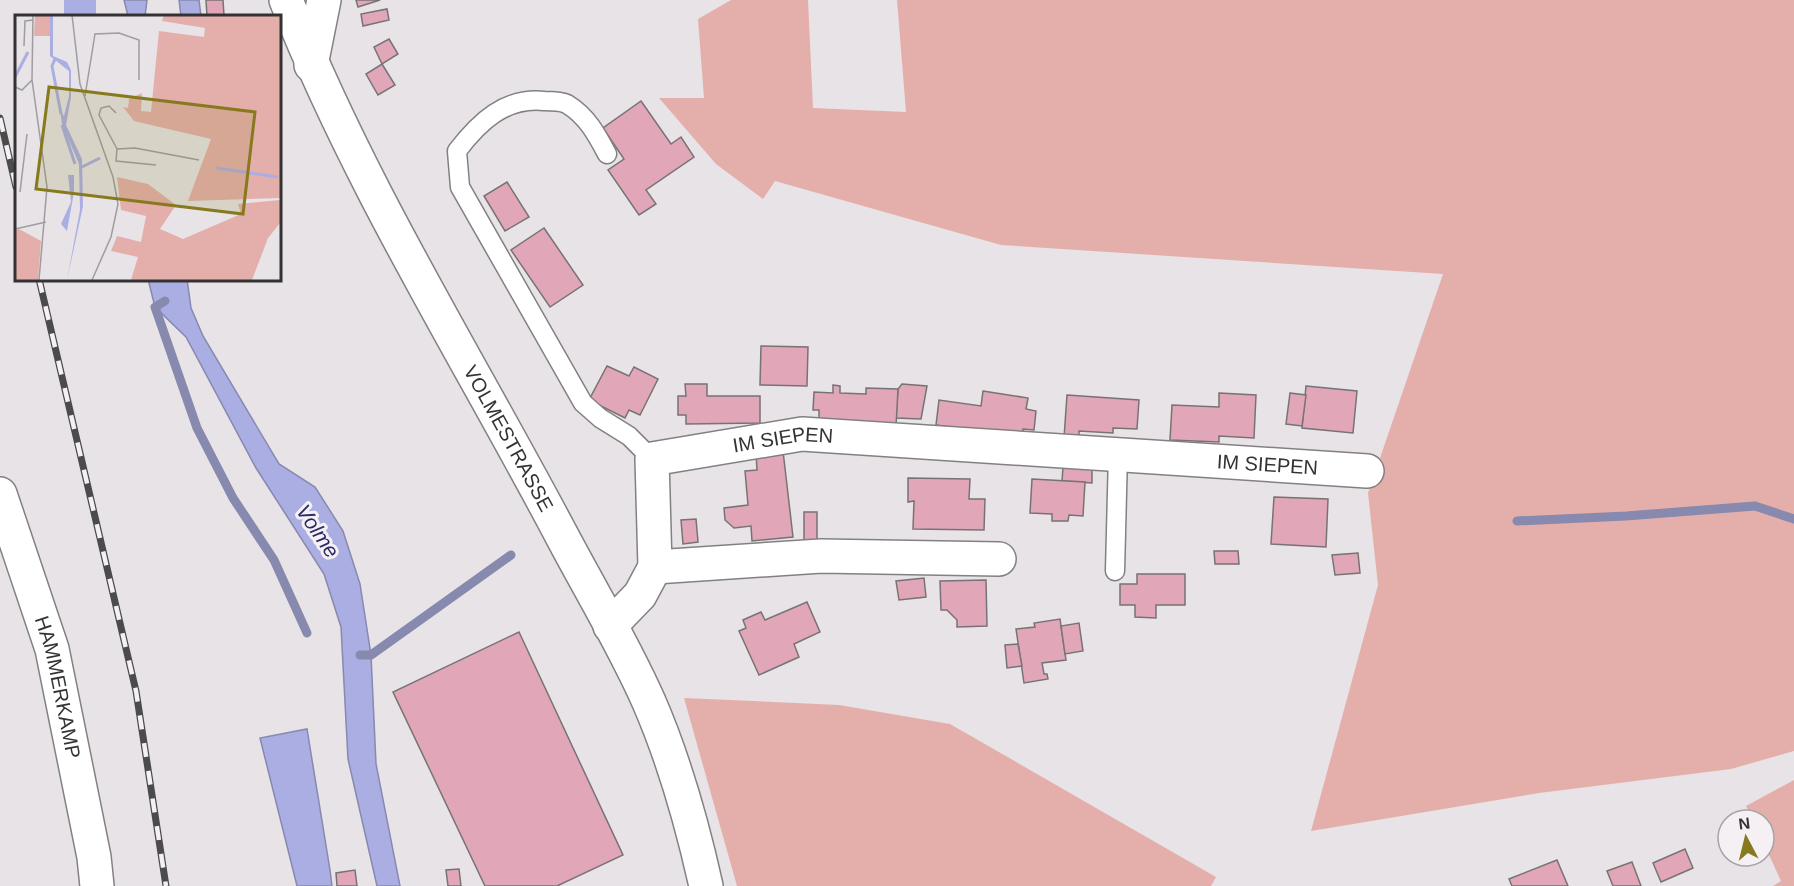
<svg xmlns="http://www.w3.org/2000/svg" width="1794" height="886" font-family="Helvetica,sans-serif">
  <rect width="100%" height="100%" fill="#e7e3e6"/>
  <g fill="#e4afab">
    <polygon points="731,0 808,0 813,108 906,112 897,0 1794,0 1794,751 1731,769 1539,793 1311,831 1378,585 1368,493 1443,274 1001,245 775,181 763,199 716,164 659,98 704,98 698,19"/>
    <polygon points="684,698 839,705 950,724 1216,877 1211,886 737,886"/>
    <polygon points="1794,780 1794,886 1773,886 1781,881 1764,844 1764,820 1753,820 1746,806"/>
  </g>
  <g fill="#aaaee2" stroke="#8789ae" stroke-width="1.5">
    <polygon points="124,0 147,0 145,16 128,16"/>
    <polygon points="179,0 199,0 201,16 181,16"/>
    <polygon points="148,279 187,279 191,308 203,336 279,464 315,487 343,531 360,584 371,655 376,764 400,886 377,886 348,759 341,627 324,574 256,468 186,337 155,307"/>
    <polygon points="307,729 330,870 332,886 297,886 260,738"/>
  </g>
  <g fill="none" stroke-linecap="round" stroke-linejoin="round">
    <g stroke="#8789ae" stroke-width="9">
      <polyline points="165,301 155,307 197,428 233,498 274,560 307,633"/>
      <polyline points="1517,521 1626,516 1755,506 1794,519"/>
      <polyline points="360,655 371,655 511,555"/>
    </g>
    <polyline stroke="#aaaee2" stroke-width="32" points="80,0 80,16"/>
  </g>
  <g fill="#e2a6b9" stroke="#777374" stroke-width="1.5">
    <polygon points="206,0 223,0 224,16 207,16"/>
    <polygon points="356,0 380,0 358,7"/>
    <polygon points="387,9 389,20 363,26 361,14"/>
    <polygon points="389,39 398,54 382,64 374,47"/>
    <polygon points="382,64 395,85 378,95 366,74"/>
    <polygon points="641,101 671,144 681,137 694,157 646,190 656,204 639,215 608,170 624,159 603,128"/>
    <polygon points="507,182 529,217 505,231 484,196"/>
    <polygon points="544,228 583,285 550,307 511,250"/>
    <polygon points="761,346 808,347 807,386 760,385"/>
    <polygon points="607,366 629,376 634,367 658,379 640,415 629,410 625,418 589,400"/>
    <polygon points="685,384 707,384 707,396 760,396 760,423 686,424 686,415 678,415 678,396 686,396"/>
    <polygon points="902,384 927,386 921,419 896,418 898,389"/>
    <polygon points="833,385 840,386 840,393 866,394 866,388 898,389 896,427 819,425 819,410 813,410 814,392 833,393"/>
    <polygon points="1306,386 1357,391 1353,433 1302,428"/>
    <polygon points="983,391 1028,398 1026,409 1036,411 1034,430 1023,429 1022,437 936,425 939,400 981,406"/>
    <polygon points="1219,393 1256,395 1254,438 1219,436 1219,442 1170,440 1172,405 1219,407"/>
    <polygon points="1290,393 1306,395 1302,426 1286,424"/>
    <polygon points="1067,395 1139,400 1137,429 1113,428 1113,433 1079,431 1079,438 1064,438"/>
    <polygon points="783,451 793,537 752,541 751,526 734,528 725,520 724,508 748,505 745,471 757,470 756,453"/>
    <polygon points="1063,467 1092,469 1092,483 1062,481"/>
    <polygon points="908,478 970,479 969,499 985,499 984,530 913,529 914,501 908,502"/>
    <polygon points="1032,479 1085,482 1083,516 1069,515 1068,521 1052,521 1052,514 1030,513"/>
    <polygon points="1274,497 1328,499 1326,547 1271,544"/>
    <rect x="804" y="512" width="13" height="28"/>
    <polygon points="696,519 698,542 683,544 681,520"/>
    <polygon points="1214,551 1238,551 1239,564 1215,564"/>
    <polygon points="1358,553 1360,573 1335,575 1332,555"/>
    <polygon points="1137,574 1185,574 1185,605 1156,605 1156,618 1135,617 1135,605 1120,605 1120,584 1137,584"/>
    <polygon points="924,578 926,597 899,600 896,581"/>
    <polygon points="986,580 987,626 957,627 957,620 947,610 941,610 940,581"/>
    <polygon points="807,602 820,632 794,644 799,657 759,675 739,631 746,628 743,620 761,612 765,620"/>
    <polygon points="1060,619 1066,660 1042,663 1044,674 1047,674 1048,679 1024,683 1016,629 1035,627 1034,623"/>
    <polygon points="1079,623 1083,651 1065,654 1061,626"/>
    <polygon points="519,632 623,855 557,886 485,886 393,692"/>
    <polygon points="1018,644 1022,666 1007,668 1005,645"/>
    <polygon points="1685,849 1693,868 1661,882 1653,863"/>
    <polygon points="1557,860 1568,886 1512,886 1509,879"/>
    <polygon points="1632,862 1641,886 1613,886 1607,871"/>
    <polygon points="459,869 461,886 448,886 446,870"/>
    <polygon points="355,870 357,886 337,886 336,873"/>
  </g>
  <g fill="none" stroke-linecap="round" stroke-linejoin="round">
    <g stroke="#838083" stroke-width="21">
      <g id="service">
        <path d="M607,154C597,135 587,116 567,104C561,101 551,101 544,101C505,97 479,122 457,151L460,187L583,403L600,418L629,436L652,459"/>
        <polyline points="1115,571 1118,454"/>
      </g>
    </g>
    <g stroke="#838083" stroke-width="36">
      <g id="minor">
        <polyline points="311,65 324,0"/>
        <path id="s1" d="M0,494L52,649L94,857L97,886"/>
        <path id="s2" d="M999,559L821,556L655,567L652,459L802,434L1367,471"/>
        <polyline points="610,626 640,595 655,567"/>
      </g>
    </g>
    <g stroke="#838083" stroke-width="36">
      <g id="primary">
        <path id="s3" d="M286,0C360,187 468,358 562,536C591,591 624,645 649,702C675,762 692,823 706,886"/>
      </g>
    </g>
    <use href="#service" stroke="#fff" stroke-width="18"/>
    <use href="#minor" stroke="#fff" stroke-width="33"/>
    <use href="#primary" stroke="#fff" stroke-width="33"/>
    <g stroke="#4c4b4c" stroke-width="7">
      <g id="rail">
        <polyline points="0,118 16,187"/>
        <polyline points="39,279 136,691 166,886"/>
      </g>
    </g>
    <use href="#rail" stroke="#f4f0f4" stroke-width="4.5" stroke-dasharray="14" stroke-linecap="butt"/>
  </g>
  <g text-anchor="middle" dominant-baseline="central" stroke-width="6" stroke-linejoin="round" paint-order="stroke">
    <g font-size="20" fill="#343334" stroke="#f4f0f4">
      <text stroke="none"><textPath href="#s3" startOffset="492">VOLMESTRASSE</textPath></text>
      <text stroke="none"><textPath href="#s2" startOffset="585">IM SIEPEN</textPath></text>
      <text stroke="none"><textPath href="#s2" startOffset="1071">IM SIEPEN</textPath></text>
      <text stroke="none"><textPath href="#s1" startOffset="202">HAMMERKAMP</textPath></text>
    </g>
    <g font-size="21" font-style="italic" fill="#2e2a68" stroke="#f4f0f4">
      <text transform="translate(318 531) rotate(56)">Volme</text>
    </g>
  </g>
  <g transform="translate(15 15)">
    <rect width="266" height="266" fill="#e7e3e6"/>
    <path d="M20,0H35V21H19ZM149,0H265V183L173,186L196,124L119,106L108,92L113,93L114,84L127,78L126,96L136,97L144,16L189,22L190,13L147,6ZM102,162L133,169L161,190L145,214L168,224L226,199L223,189L265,185V208L253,223L237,265H116L123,242L96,236L102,221L126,227L131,201L106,195ZM4,214L26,226L23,265H0V215Z" fill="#e4afab"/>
    <path d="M35,0H38V41L52,47L56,55V82L51,110L67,144L68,191L52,265L65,195L64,149L47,109L45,95L49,101L54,81V56L35,41ZM53,160H59V177L52,216L46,209L56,187Z" fill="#aaaee2"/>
    <path fill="none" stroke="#aaaee2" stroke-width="3" d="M40,44L37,51L46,99M0,62L13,37M47,110L60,149M67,152L85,143M201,153L263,162"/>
    <path fill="none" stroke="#9f9d9f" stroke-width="1.5" d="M18,0L17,65L32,172L24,265M57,0L65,69L98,162L103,189L96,222L77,265M9,31L10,6L18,5M0,72L7,75L17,65M70,81L80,19L104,18L124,25V65M101,98L94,91L86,93L84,100L102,134M102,134L120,133L184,145M102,134L101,146L141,150M5,177L12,119M0,214L31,207"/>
    <path fill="#87791e" fill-opacity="0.15" stroke="#87791e" stroke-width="3" d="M34,72L240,97L228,199L21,174Z"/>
    <rect width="266" height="266" fill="none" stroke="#343334" stroke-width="3"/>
  </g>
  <g transform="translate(1746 838) rotate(353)"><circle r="28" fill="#f4f0f4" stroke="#a7a4a7" stroke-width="1.5"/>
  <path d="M0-4.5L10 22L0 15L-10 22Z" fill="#87791e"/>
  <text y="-9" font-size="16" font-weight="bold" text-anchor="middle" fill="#343334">N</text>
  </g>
</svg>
